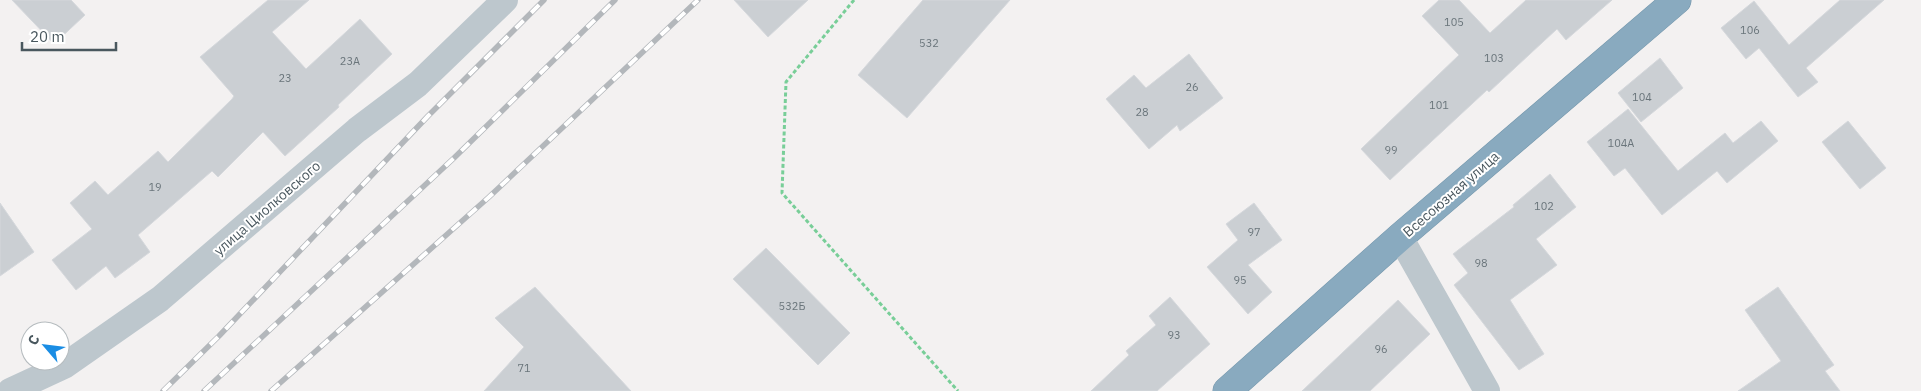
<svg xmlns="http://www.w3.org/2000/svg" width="1921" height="391" font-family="'IBM Plex Sans',sans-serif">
  <rect width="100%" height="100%" fill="#f3f1f1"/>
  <g fill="#cbcfd3" stroke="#d5d8dc">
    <polygon points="12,0 71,0 85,15 54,44"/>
    <polygon points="268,0 309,0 272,32 306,69 360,19 392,54 338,105 339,107 285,156 263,132 218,177 212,171 138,235 150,252 115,278 106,266 76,290 52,260 92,229 70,203 95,181 108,195 158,151 168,162 232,99 234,96 200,57"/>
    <polygon points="734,0 808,0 768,37"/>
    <polygon points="923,0 1010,0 907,118 858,75"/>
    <polygon points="1439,0 1459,0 1490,33 1526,0 1612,0 1566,40 1557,29 1489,92 1487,90 1390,180 1361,149 1459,55 1422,16"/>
    <polygon points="1840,0 1884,0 1806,68 1818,82 1798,97 1759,48 1746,59 1721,28 1754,1 1789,45"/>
    <polygon points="1189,54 1223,98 1180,131 1177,125 1149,149 1106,99 1134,75 1146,88"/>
    <polygon points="1660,58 1683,88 1641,122 1618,93"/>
    <polygon points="1628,109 1678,171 1725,133 1733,143 1761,121 1778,141 1727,183 1717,171 1662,215 1625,168 1614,176 1587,142"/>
    <polygon points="1848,121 1886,168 1860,189 1822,142"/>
    <polygon points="1550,174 1576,207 1536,239 1557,265 1510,300 1544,354 1519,370 1454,285 1468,273 1453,254 1514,207 1513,205"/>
    <polygon points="0,203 34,252 0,276"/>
    <polygon points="1254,203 1282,240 1248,265 1272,292 1248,314 1207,267 1238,240 1226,224"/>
    <polygon points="766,248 850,333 818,365 733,279"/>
    <polygon points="535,287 631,391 484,391 524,347 495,318"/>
    <polygon points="1778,287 1834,365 1825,371 1840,391 1738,391 1781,361 1745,310"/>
    <polygon points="1170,297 1210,344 1157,391 1091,391 1129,355 1126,351 1156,325 1149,316"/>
    <polygon points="1398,300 1430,334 1370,391 1302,391"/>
  </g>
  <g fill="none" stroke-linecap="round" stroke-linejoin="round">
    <g stroke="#7496ab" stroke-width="29">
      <polyline id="highway" points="1227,391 1400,237 1677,0"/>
    </g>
    <polyline stroke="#78ce98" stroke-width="3" stroke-dasharray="4 2.5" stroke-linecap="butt" points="854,0 786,82 782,193 958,391"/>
    <g stroke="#bdc7cd" stroke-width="26">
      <polyline points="1400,237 1487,391"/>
      <polyline points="10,391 64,366 160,299 357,130 418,84 505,0"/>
    </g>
    <use href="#highway" stroke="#89aabf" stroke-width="28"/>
    <g stroke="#b3b7bb" stroke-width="5.5">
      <g id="rail">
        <polyline points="163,391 219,336 428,116 544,0"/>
        <polyline points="204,391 454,158 615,0"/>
        <polyline points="271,391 489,197 698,0"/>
      </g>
    </g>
    <use href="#rail" stroke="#fff" stroke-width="4" stroke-dasharray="11" stroke-linecap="butt"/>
  </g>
  <g text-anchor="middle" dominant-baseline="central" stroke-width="4" stroke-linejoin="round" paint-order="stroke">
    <g font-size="11" fill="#6a757b">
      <text x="1454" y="22">105</text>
      <text x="1750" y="30">106</text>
      <text x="929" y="43">532</text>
      <text x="1494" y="58">103</text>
      <text x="350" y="61">23А</text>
      <text x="285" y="78">23</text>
      <text x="1192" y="87">26</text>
      <text x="1642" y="97">104</text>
      <text x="1439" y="105">101</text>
      <text x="1142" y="112">28</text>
      <text x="1621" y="143">104А</text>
      <text x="1391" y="150">99</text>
      <text x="155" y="187">19</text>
      <text x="1544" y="206">102</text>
      <text x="1254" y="232">97</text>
      <text x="1481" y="263">98</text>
      <text x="1240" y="280">95</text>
      <text x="792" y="306">532Б</text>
      <text x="1174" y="335">93</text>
      <text x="1381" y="349">96</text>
      <text x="524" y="368">71</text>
    </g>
    <g font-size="14" fill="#49575e" stroke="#fff">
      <text transform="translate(1451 194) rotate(-41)">Всесоюзная улица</text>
      <text transform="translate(267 208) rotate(-41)">улица Циолковского</text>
    </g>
  </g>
  <g transform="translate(45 346) rotate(298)"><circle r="24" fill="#ffffff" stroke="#b6bcbf"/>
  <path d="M0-4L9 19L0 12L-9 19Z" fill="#1a8de4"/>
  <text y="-8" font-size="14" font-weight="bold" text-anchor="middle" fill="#49575e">С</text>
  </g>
  <path d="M22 42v8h94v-8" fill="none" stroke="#49575e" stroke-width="2.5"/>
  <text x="30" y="42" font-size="15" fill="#49575e" stroke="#ffffff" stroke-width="4" paint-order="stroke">20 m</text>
</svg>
